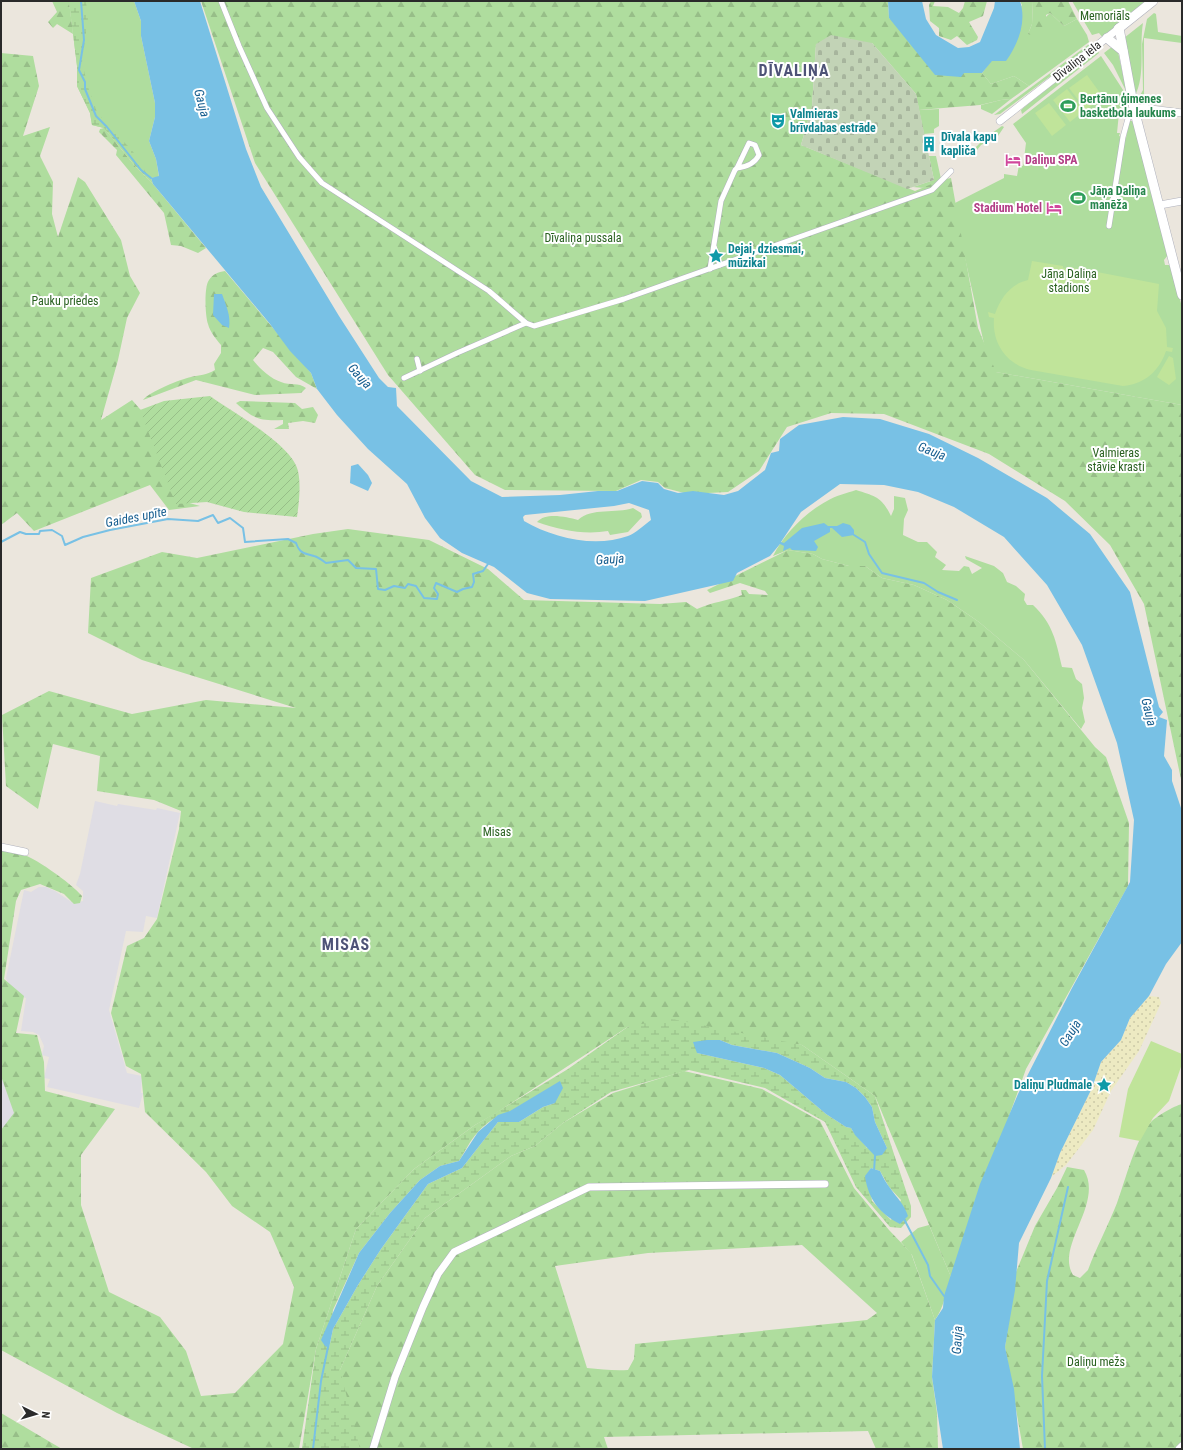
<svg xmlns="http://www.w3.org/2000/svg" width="1183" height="1450" font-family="'Roboto Condensed',sans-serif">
  <defs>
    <pattern id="forest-firs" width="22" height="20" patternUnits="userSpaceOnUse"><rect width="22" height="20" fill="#afdd9e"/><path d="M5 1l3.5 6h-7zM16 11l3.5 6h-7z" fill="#97be88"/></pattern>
    <pattern id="wetland-marsh" width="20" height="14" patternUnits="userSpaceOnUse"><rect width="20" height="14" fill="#afdd9e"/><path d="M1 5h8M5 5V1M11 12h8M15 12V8" fill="none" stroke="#97be88"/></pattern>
    <pattern id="sand-dots" width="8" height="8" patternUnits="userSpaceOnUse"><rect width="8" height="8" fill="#edeac2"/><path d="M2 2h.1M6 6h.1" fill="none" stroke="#cbc9a7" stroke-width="1.8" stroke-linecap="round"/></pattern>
    <pattern id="cemetery-stones" width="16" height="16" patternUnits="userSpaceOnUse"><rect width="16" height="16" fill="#c2d3b6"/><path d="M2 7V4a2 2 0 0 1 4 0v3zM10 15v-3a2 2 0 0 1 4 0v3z" fill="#a7b59d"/></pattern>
    <pattern id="garden-furrows" width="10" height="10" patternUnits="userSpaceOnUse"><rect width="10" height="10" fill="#afdd9e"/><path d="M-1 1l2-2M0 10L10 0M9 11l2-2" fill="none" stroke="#97be88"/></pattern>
  </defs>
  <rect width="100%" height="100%" fill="#ebe6dd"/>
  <g fill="#dfdde4">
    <polygon points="95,801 117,806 118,804 156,810 157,808 180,813 157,918 146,916 143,932 126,931 109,1010 127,1073 142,1076 141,1093 143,1093 139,1108 47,1087 50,1079 44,1078 49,1057 42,1055 44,1046 39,1035 33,1032 21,1031 26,998 12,994 6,978 24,890 31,892 39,887 46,887 55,891 73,903 83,901 83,891 76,885 80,874"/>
    <polygon points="1,1075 15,1113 1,1130"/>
  </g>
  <g fill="#afdd9e">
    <polygon points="69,1 134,1 141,21 141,36 155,103 155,117 149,141 156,159 159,177 151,178 153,184 104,128 92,125 90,113 77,86 77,66"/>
    <polygon points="1020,1 1033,1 1032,24 1028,34 1050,13 1064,26 1077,19 1087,35 1089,42 1029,86 1014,76 991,84 982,73 991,61 1022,5"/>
    <polygon points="1072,1 1148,1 1103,38 1099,33 1092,35"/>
    <polygon points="1154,13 1156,14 1158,32 1182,36 1182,43 1144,38 1144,98 1158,100 1155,105 1142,103 1138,99 1143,90 1142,44 1147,19"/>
    <path d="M1143,23C1139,47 1146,74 1135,96L1124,38Z"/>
    <polygon points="1092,42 1092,45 1000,114 994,115"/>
    <polygon points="1113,46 1118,52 1127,93 1113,65 1104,53"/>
    <polygon points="1097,50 1099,53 1022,114 1021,110 1028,104"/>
    <polygon points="1101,56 1125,93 1121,113 1119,113 1117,133 1120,133 1119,136 1126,138 1129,121 1133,121 1168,255 1164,260 1165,265 1169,265 1171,268 1182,307 1182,405 990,371 953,204 1004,178 1004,174 1017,176 1019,165 1023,166 1026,143 1013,124"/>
    <polygon points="1011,99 992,114 981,109 981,105 1001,100"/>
    <polygon points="939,109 939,126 934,129 934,133 924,134 919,110"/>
    <polygon points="1002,126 1004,127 998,136 981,145 973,155 969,154 985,138"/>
    <path d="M929,156H936L941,179C936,190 923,188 913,187L934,180Z"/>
    <path d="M856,490C875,496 882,497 891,516L894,509V496L905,498L908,510L904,519L903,535L918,542H927L937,552L935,557L946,565L942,570L959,571L964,566L969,567L972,574L982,568L966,559L965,556L994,566L1003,573L1007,582L1016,586L1025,594L1024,600L1027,605H1033C1053,624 1056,641 1062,667L1072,668L1076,679L1082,684L1084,698L1082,708L1085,722L1081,729L1024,660L979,622L947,600L914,585L882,578L865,566H849L822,559L813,554L788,550L773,556C784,534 806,512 827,501C835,496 847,493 856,490Z"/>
    <path d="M633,508L641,513L642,517L628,532L610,535L608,531C584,535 560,530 537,522C546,512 566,517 578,520C592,507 616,514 633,508Z"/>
    <path d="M929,1225L951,1277C946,1292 944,1307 935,1320L912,1255L901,1242L918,1228Z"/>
  </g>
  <g fill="url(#forest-firs)" fill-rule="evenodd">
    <polygon points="52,1 69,1 73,34 57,24 53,28 48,22 57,12"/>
    <polygon points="201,1 888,1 889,18 964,73 982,73 991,84 1014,76 1029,86 1011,99 1001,100 980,105 919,110 916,94 872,43 816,44 812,106 801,145 915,191 941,180 951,178 978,328 996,372 1182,405 1182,784 1144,604 1110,545 1065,501 989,454 884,414 831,413 787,427 759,471 728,492 688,494 665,488 658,482 641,480 616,491 505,490 475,475 388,375 255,163"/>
    <polygon points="931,1 935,1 933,6 948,7 959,13 963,8 965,1 987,1 983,16 969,22 978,37 977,40 967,45 957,36 951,40 939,36 939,28 930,21 929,5"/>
    <polygon points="1033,1 1068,1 1077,19 1064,26 1050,13 1046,15 1046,40 1028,34 1032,24"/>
    <polygon points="1,53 33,56 39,86 23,136 50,127 40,156 53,182 52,214 58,237 78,177 85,182 121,240 130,276 140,293 127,318 118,360 101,420 132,400 181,456 179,500 200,506 169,510 150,485 34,531 17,513 1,525"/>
    <polygon points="104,128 135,166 153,184 206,248 198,253 181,246 171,245 164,213 116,155 117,150 99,132 100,129"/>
    <path d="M225,271L311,373L317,389L296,377L273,352L263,348L253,360C259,368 271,379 281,382C291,386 298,382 306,388L301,393L255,395L196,380L143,400C149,392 181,379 191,377C200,375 206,375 215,370L214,364L221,353V345C216,339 210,332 208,324C205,315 204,286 209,280C213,274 218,272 225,271Z"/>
    <path d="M240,401L295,403L302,409L313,407L318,415L315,423L303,421L288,423L289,429H274L283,424V420C259,421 254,419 236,403Z"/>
    <path d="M348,529L429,540L488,569L524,600L660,604L686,602L697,609C712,602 727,601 742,595L741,590H746L749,594L768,595L765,591L740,583L710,593L707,590L788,550L813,554L822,559L849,566H865L882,578L914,585L947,600L979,622L1024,660L1095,747L1106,757L1129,823L1128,886L1026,1069L951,1277L875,1096L802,1045L629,1026L496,1113L475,1125L414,1169L356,1229L316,1349L299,1449H194L117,1413L1,1350V1130L14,1113L1,1076V851C6,851 12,851 17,852C33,856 71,883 82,896L80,903L74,904L64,894L40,884L21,890L16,901L4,979L24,996L16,1033L37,1035L44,1062L45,1091L115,1109L81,1155V1205L109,1292L160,1317L186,1351L201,1396L235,1393L283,1344L294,1287L270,1232L232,1206L206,1172L145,1112L141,1074L126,1066L111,1013L127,946L144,938L157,919L179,829L181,811L154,800L97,791L100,756L53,744L38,809L6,786L2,715L49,691L132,714L206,700L296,708L142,660L88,633L91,578L162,552L197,558L313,534Z"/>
    <path d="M684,1071L762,1089L820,1121L854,1188L889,1230L911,1253L935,1320L932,1377L937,1413L938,1449H876L868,1431L604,1437L608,1449H324L340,1370L377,1286L425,1218L511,1156L535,1146L563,1123L613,1093ZM802,1245L877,1313L867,1320L635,1344L634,1359L628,1370C613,1371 601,1369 587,1368L555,1266L648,1253Z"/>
    <path d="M1182,1104V1449H1023L1005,1347L1016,1272L1035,1226L1057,1188L1067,1167L1084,1170C1104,1204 1055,1246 1073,1275L1080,1278L1088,1270C1096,1248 1108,1226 1117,1203C1125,1182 1136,1137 1151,1122C1157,1116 1174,1106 1182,1104Z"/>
    <polygon points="1,1413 62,1449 1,1449"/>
  </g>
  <g fill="url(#wetland-marsh)" fill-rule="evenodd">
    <polygon points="69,1 86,1 88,18 82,62 88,87 97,112 109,127 132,150 153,184 135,166 104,128 92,125 90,113 77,86 77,66"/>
    <path d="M672,1019L802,1045L875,1096L911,1206V1217L901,1228L890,1227L856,1187L825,1122L765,1088L689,1070L611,1092L563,1123L535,1146L511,1156L425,1218L377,1286L340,1370L360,1449H302L316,1349L356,1229L414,1169L475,1125L568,1069L629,1026ZM720,1040L732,1045L777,1053L810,1068L825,1078L846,1082L856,1088L865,1097L872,1107L875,1122L887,1148H867C862,1140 855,1136 851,1128L846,1127L826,1114L780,1075L764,1068L697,1053ZM555,1103L543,1107L519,1122H498L462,1168L428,1184L381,1249L358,1285L333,1329L329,1348L333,1310L359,1253L390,1213L420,1180L440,1166L459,1161C465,1152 470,1140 478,1132C498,1109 527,1108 555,1103ZM871,1168L880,1171L889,1187L901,1200L891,1220L872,1201L868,1173Z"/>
  </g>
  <polygon fill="url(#sand-dots)" points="1149,996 1159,997 1161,1003 1139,1051 1111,1091 1093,1130 1066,1165 1051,1177 1060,1153 1092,1088 1101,1062 1121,1040 1130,1018"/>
  <polygon fill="url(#cemetery-stones)" points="831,35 872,43 916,94 934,180 907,189 801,145 812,106 816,44"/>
  <path fill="url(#garden-furrows)" d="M210,396C232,412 293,445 298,471C301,485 299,503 297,517L244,512L207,502L176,504L140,410L164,401Z"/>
  <g fill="#c0e49a">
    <polygon points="1087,75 1103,97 1086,110 1069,88"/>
    <polygon points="1067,89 1084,111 1070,122 1053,100"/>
    <polygon points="1049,103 1066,125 1052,136 1035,113"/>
    <path d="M1032,261L1063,266V268L1068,269L1069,267L1083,270V272L1096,274L1097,272L1159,284L1157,311L1166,328L1167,347L1173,348L1172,352L1166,351C1159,371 1145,384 1123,386L1031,370C1006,364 992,343 994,318L989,317L988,312L995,314C1001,297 1011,284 1028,280Z"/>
    <polygon points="1169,356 1173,358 1176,379 1169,385 1157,377"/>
    <polygon points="1151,1041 1182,1054 1182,1064 1169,1101 1153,1118 1140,1141 1119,1137 1128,1089"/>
  </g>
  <g fill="#78c1e5" fill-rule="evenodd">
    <path d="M134,1H200L246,149L261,187L339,316L379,378L388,387L396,388L397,406L471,481L502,497L560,495L598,491H617L642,481L658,483L664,489L678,493L693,491L724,495L738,491L765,470L771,453L779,451L780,439L799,425L843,417L880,419L929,434L978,458L1047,498L1090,534L1130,592L1159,707L1163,712L1159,717L1167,720L1164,756L1172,770V781L1182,811V942L1166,964L1149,996L1130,1018L1121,1040L1101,1062L1092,1088L1060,1153L1051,1178L1019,1243L1015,1290L1005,1347L1014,1389L1020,1449H943L932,1377L935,1320L943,1308L944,1296L980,1184L1018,1094L1072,988L1130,882L1134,820L1117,743L1082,645L1047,585L1004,537L954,507L918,492L884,485L840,484L801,512L781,542L784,543L802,528L824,523L828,526H837L843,523L850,525L854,530V535L842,537L832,528H830V532L814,541L818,547L816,551L792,550L790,548L783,551L784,546L780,544L770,556L737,573L733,581L645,601L550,599L527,593L494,567L462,553L440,538L425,518L407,484L368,449L337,415L317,389L311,373L290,351L270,324L153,184L151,178L159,176L156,159L149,141L155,117V103L141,36V21ZM629,503L649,510L651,520C644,525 636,533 628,536C595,548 553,538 524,521L523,517L525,515L614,506Z"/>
    <path d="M888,1H922L926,19L936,35L958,48L969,47L980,42L994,8L995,1H1020C1027,22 1018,44 1006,61H992L982,73H964L961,77L935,75L889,18Z"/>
    <path d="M214,294H222C226,305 231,316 229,328L222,325L213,315Z"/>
    <polygon points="358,464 368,475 372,483 368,491 350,483 351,466"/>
    <polygon points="707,1040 720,1040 732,1045 777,1053 810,1068 825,1078 846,1082 856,1088 865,1097 872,1107 875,1122 887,1148 882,1155 875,1156 855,1135 851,1128 846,1127 826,1114 780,1075 764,1068 697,1053 693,1042"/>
    <polygon points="560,1081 563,1088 555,1103 543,1107 519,1122 498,1122 462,1168 428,1184 381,1249 358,1285 333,1329 329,1348 325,1346 321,1340 359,1253 390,1213 420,1180 440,1166 459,1161 478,1132 498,1115 510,1111"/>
    <path d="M871,1168L880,1171C883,1177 886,1183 890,1188C897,1198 904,1204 908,1216L900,1224C880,1214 868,1199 865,1176Z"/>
  </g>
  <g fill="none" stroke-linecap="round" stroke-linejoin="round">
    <g stroke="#78c1e5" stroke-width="2">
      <polyline points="81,1 84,40 79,70 85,82 85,89 96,116 107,127 141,170 151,178"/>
      <polyline points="854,535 865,542 869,554 882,573 924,583 938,592 957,600"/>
      <path d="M1,542L20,532L26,534H39L40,531L52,530L62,536L65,545L83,537L110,530L168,519L198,521L213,515L218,523L230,518L243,528L245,542L288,539L296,543C300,554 304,553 314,556C318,557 322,560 326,563L348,560L356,568L376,569L378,589L385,590L394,586L405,588L408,584L416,586L424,598L437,599L438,594L434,588L436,583L457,592L463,589L472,587L474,582L473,574L483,571L488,564"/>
      <polyline points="874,1171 875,1156"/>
      <polyline points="904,1219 928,1265 930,1276 944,1296"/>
      <polyline points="313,1449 321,1381 328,1347"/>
      <polyline points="1045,1449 1042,1376 1047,1281 1068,1187"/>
    </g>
    <g stroke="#b0b2bd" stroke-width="6">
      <g id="pedestrian">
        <polyline points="221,1 239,46 267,108 299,157 322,183 489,291 526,323 534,326 624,299 932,190 951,171"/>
        <polyline points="1109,226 1123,137 1129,115 1134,109"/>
        <polyline points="714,247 720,265"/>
        <path d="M710,269L721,201L735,170L737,168L749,143L755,145L759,155C755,163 746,167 737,168"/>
        <polyline points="417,359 420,371"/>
        <polyline points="404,378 457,353 526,323"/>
      </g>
    </g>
    <g stroke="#b0b2bd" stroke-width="8">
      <g id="minor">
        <polyline points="1134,109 1143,108 1182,113"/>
        <polyline points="1000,121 1118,29"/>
        <polyline points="1160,205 1182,201"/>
        <polyline points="1,847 25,852"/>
        <polyline points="373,1449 395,1377 423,1307 438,1274 454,1252 589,1187 825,1184"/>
        <polyline points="1179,1449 1182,1446"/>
      </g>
    </g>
    <g stroke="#b0b2bd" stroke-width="10">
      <g id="tertiary">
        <polyline points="1119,28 1134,109 1182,295"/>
        <polyline points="1118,29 1153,1"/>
        <polyline points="1107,38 1123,51"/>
      </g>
    </g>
    <use href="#pedestrian" stroke="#fff" stroke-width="5"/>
    <use href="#minor" stroke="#fff" stroke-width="7"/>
    <use href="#tertiary" stroke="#fff" stroke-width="9"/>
  </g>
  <defs>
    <g id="stadium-bare" transform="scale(1.2)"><path d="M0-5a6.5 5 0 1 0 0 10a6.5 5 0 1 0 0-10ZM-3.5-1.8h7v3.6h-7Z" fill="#2e9e5b" stroke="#fff" stroke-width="2.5" paint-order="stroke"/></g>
    <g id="theatre-bare" transform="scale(1.2)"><path d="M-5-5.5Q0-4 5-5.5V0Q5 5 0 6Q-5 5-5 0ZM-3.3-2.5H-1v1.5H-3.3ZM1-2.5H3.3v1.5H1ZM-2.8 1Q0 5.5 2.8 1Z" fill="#0f9aa8" stroke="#fff" stroke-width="2.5" paint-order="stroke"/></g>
    <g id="building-bare" transform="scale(1.2)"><path d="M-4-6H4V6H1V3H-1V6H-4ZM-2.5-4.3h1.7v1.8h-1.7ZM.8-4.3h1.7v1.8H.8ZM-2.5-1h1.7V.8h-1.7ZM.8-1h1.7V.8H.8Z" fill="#0f9aa8" stroke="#fff" stroke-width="2.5" paint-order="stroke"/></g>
    <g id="hotel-bare" transform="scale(1.2)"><path d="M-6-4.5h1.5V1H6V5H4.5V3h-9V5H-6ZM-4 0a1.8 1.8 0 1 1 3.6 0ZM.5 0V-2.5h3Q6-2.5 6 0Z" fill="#d1479c" stroke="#fff" stroke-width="2.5" paint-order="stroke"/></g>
    <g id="sight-bare" transform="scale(1.2)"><path d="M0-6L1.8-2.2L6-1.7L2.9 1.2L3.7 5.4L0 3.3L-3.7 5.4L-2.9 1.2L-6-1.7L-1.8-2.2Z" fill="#0f9aa8" stroke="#fff" stroke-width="2.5" paint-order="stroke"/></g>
  </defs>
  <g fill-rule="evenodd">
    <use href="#stadium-bare" x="1068" y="106"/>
    <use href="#theatre-bare" x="778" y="121"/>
    <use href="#building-bare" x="929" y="144"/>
    <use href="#hotel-bare" x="1013" y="160"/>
    <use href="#stadium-bare" x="1078" y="198"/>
    <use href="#hotel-bare" x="1054" y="208"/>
    <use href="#sight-bare" x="716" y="256"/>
    <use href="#sight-bare" x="1104" y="1085"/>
  </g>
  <g text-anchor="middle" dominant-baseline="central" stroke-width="4" stroke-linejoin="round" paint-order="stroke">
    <g font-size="12" fill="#296120" stroke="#fff">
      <text x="1105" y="16">Memoriāls</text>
      <text x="583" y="238">Dīvaliņa pussala</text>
      <text x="1069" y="274">Jāņa Daliņa<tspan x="1069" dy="14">stadions</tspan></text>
      <text x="65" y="301">Pauku priedes</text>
      <text x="1116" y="453">Valmieras<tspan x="1116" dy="14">stāvie krasti</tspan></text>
      <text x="497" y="832">Misas</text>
      <text x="1096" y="1362">Daliņu mežs</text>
    </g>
    <g font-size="12" fill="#2a2a2a" stroke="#fff">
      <text transform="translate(1077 61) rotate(-38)">Dīvaliņa iela</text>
    </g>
    <g font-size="12" font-weight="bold" fill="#27864d" stroke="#fff" text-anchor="start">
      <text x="1080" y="99">Bertānu ģimenes<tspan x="1080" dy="14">basketbola laukums</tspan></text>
      <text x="1090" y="191">Jāņa Daliņa<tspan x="1090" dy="14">manēža</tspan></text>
    </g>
    <g font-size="12" font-weight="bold" fill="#0d838f" stroke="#fff" text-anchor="start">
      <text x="790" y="114">Valmieras<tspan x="790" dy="14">brīvdabas estrāde</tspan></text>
      <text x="941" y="137">Dīvala kapu<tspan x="941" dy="14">kapliča</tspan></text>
      <text x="728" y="249">Dejai, dziesmai,<tspan x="728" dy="14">mūzikai</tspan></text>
      <text x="1092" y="1085" text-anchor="end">Daliņu Pludmale</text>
    </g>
    <g font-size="12" font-weight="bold" fill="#b23c85" stroke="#fff" text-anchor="start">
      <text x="1025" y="160">Daliņu SPA</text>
      <text x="1042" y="208" text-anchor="end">Stadium Hotel</text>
    </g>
    <g font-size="13" font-style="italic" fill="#185f90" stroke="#fff">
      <text transform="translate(202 103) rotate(75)">Gauja</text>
      <text transform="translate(360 376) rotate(48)">Gauja</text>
      <text transform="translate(932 451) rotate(21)">Gauja</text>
      <text transform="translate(136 517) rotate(-11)">Gaides upīte</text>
      <text transform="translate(610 559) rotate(-4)">Gauja</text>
      <text transform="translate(1149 712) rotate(76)">Gauja</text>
      <text transform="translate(1070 1033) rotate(-58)">Gauja</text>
      <text transform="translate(957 1340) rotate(-87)">Gauja</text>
    </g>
    <g font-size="16" font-weight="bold" letter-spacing="1" fill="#4e5377" stroke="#fff">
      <text x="794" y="70">DĪVALIŅA</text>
      <text x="346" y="944">MISAS</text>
    </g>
  </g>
  <rect width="1183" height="1450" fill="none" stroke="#2a2a2a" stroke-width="4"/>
  <g transform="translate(36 1414) rotate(95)" stroke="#ffffff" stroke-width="3" paint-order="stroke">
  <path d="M0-3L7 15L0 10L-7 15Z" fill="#2a2a2a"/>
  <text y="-6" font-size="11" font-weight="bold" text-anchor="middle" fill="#2a2a2a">N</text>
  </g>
</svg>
